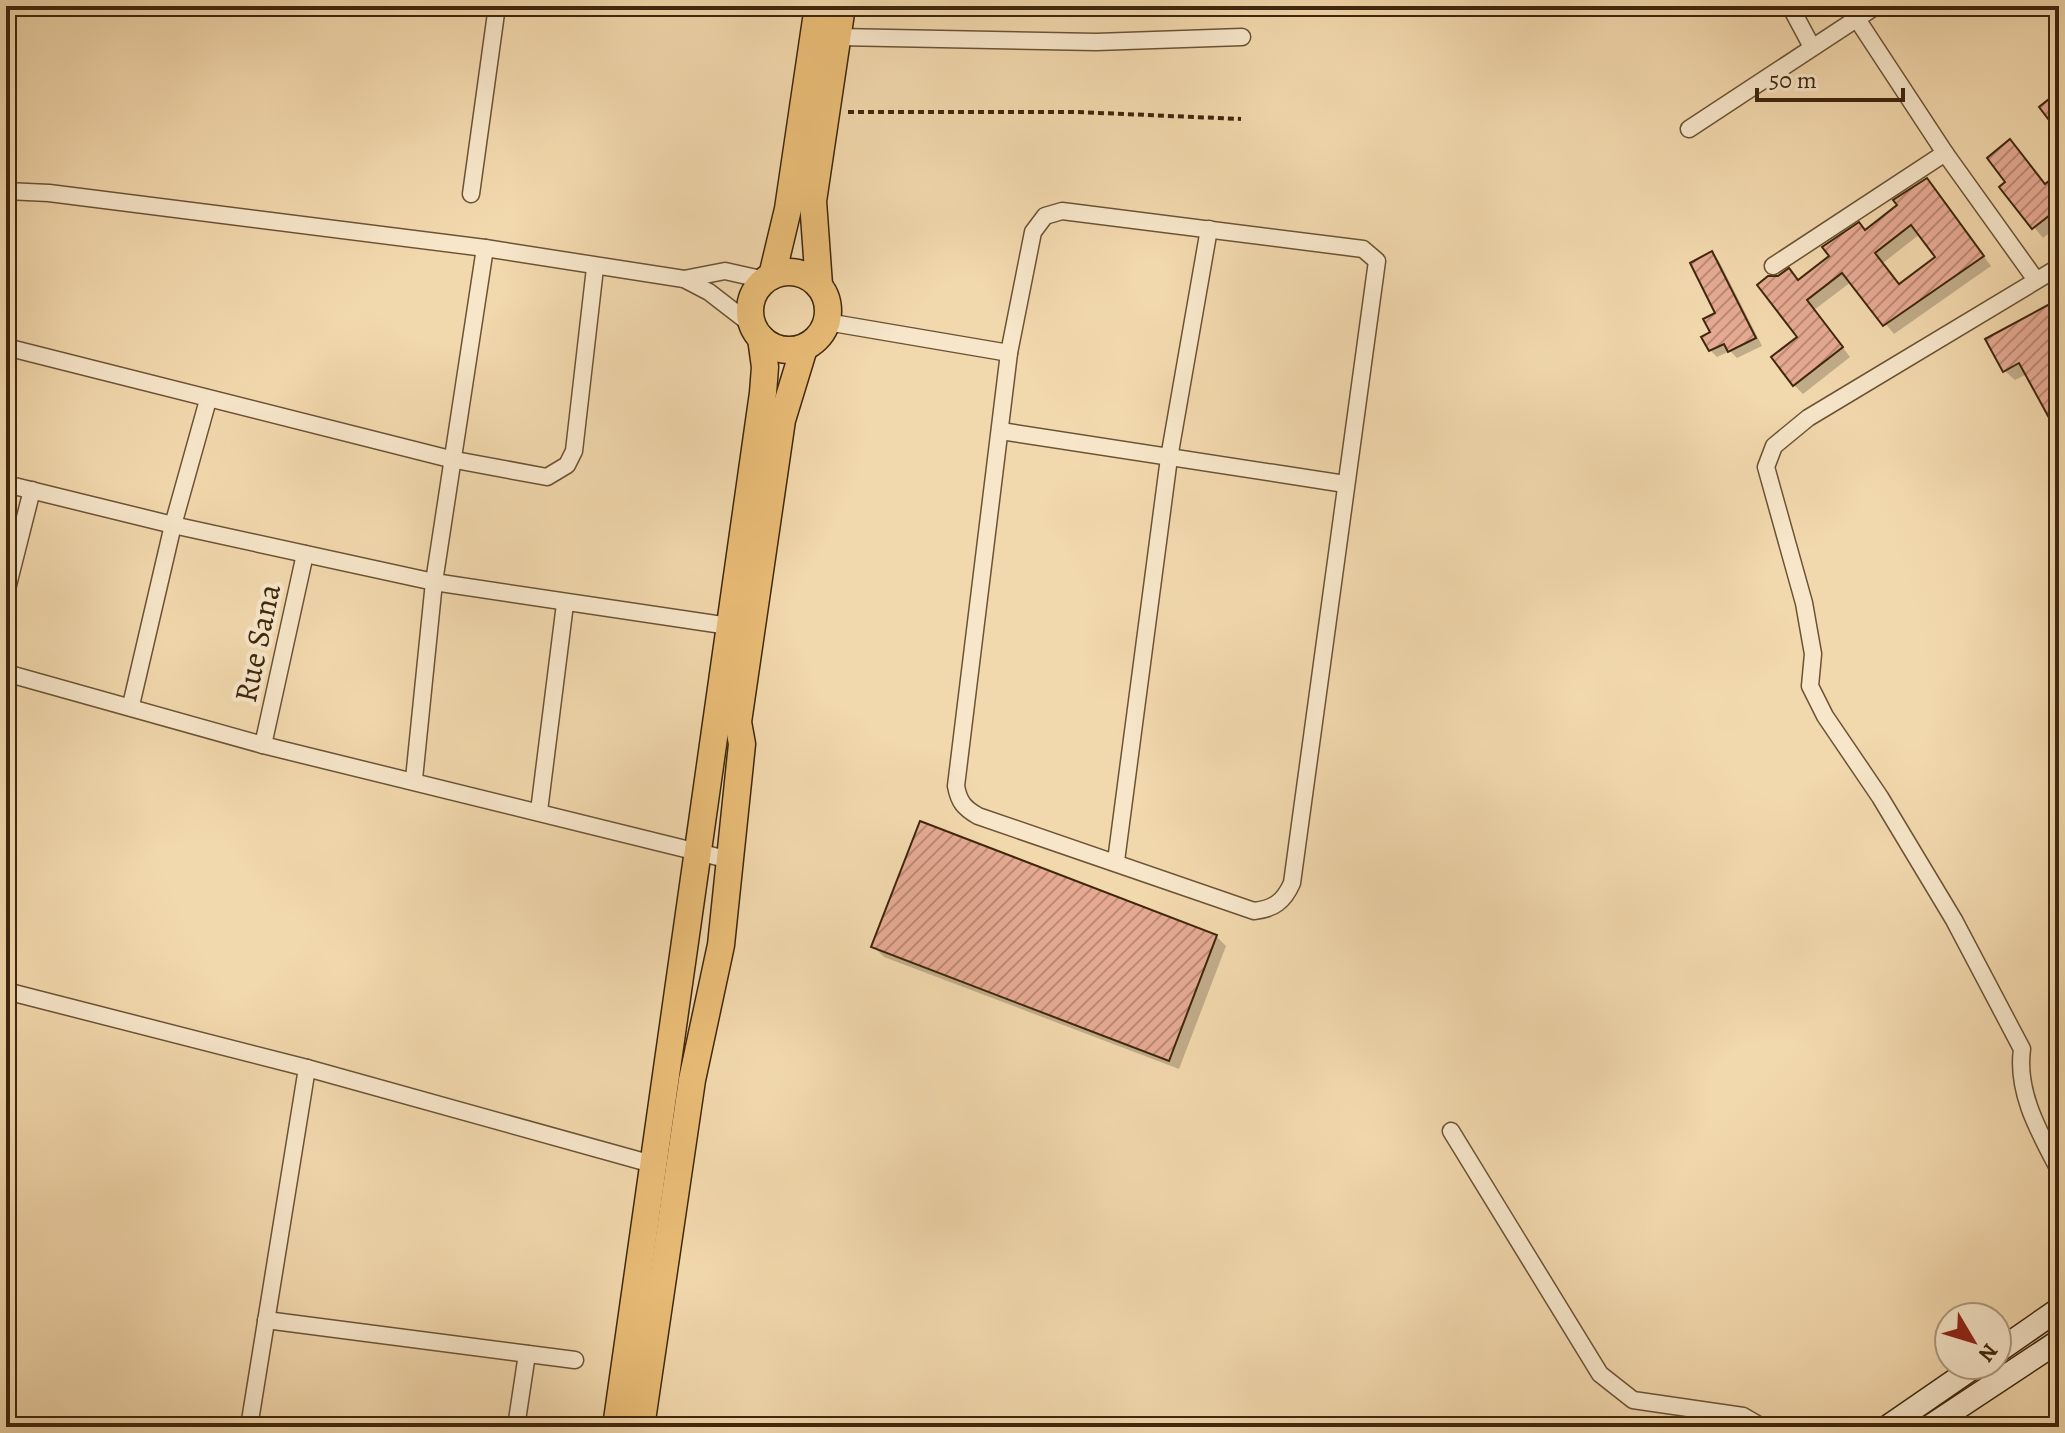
<svg xmlns="http://www.w3.org/2000/svg" width="2065" height="1433" font-family="Alegreya,serif">
  <defs>
    <pattern id="building-hatch" width="6" height="6" patternUnits="userSpaceOnUse" patternTransform="scale(2)"><rect width="6" height="6" fill="#e6aa93"/><path d="M-1 1l2-2M0 6l6-6M5 7l2-2" fill="none" stroke="#bc8a76"/></pattern>
  </defs>
  <rect width="100%" height="100%" fill="#f2d8ad"/>
  <filter id="stains"><feTurbulence type="fractalNoise" baseFrequency=".0025" numOctaves="4"/><feColorMatrix values="0 0 0 0 .2 0 0 0 0 .09 0 0 0 0 .02 0 0 0 .5 -.17"/></filter>
  <radialGradient id="worn" r=".72"><stop offset=".6" stop-color="#630" stop-opacity="0"/><stop offset="1" stop-color="#630" stop-opacity=".3"/></radialGradient>
  <g fill="#0003" fill-rule="evenodd">
    <polygon points="2010,142 2046,186 2059,176 2059,225 2043,238 2001,187 2008,182"/>
    <path d="M1935,190L1991,266L1894,334L1851,282L1814,310L1850,357L1803,394L1794,385L1800,282L1866,232ZM1920,234L1938,258L1900,285L1883,263Z"/>
    <polygon points="1712,254 1719,261 1762,346 1737,358 1730,351 1717,357 1710,350 1717,314"/>
    <polygon points="2059,301 2059,432 2027,374 2015,380 2005,371"/>
    <polygon points="1216,936 1226,946 1179,1069 884,957 874,947"/>
  </g>
  <g fill="url(#building-hatch)" stroke="#3f270c" stroke-width="2" fill-rule="evenodd">
    <polygon points="2059,91 2059,133 2039,107"/>
    <polygon points="2010,139 2045,184 2059,173 2059,208 2032,229 1999,187 2005,182 1987,158"/>
    <path d="M1927,178L1984,256L1883,326L1842,273L1807,300L1843,347L1793,386L1771,357L1797,337L1757,285L1768,276H1778L1789,268L1798,280L1829,256L1822,247L1859,222L1865,230L1897,205L1893,200ZM1911,225L1935,257L1899,284L1875,253Z"/>
    <polygon points="1712,251 1756,338 1728,352 1724,344 1709,351 1701,337 1710,332 1703,319 1715,313 1690,263"/>
    <polygon points="2059,299 2059,436 2019,363 2003,372 1985,339"/>
    <polygon points="920,821 1217,935 1169,1061 871,947"/>
  </g>
  <g fill="none" stroke-linecap="round" stroke-linejoin="round">
    <g stroke="#6c5334" stroke-width="19">
      <g id="street">
        <polyline points="1790,6 1812,47"/>
        <polyline points="2058,6 2059,8"/>
        <polyline points="1857,19 1945,153 2036,280"/>
        <polyline points="838,37 1096,42 1242,37"/>
        <polyline points="1689,129 1876,6"/>
        <polyline points="6,191 49,193 485,248 684,279 709,292 753,326"/>
        <polyline points="471,194 497,6"/>
        <path d="M1062,211L1363,249L1377,261L1292,883C1284,901 1274,909 1254,911L978,816C964,808 959,802 956,786L1009,353L1033,232L1045,216Z"/>
        <polyline points="1773,266 1945,153"/>
        <path d="M2059,267L1808,418L1774,446L1766,467L1804,603L1813,654L1810,686L1825,716L1880,797L1954,920L2022,1049C2016,1092 2039,1132 2059,1170"/>
        <polyline points="684,279 725,271 765,280"/>
        <polyline points="827,322 1009,353"/>
        <polyline points="6,347 450,459 547,477 567,465 574,451 595,268"/>
        <polyline points="1001,431 1345,484"/>
        <polyline points="6,484 173,525 434,582 729,626"/>
        <polyline points="6,593 32,490"/>
        <polyline points="6,673 263,745 730,860"/>
        <polyline points="131,705 173,525 208,400"/>
        <polyline points="263,745 305,554"/>
        <polyline points="414,779 434,582 485,248"/>
        <polyline points="539,811 565,604"/>
        <polyline points="1116,861 1169,458 1209,229"/>
        <polyline points="6,991 307,1068 652,1164"/>
        <polyline points="1451,1131 1600,1374 1633,1400 1743,1416 1762,1427"/>
        <polyline points="266,1320 575,1360"/>
        <polyline points="249,1427 307,1068"/>
        <polyline points="516,1427 527,1354"/>
      </g>
    </g>
    <g stroke="#3f270c" stroke-width="25">
      <g id="secondary">
        <polyline points="1997,1352 2059,1309"/>
        <polyline points="1887,1427 1977,1365"/>
        <polyline points="1929,1427 2059,1341"/>
      </g>
    </g>
    <g stroke="#3f270c" stroke-width="29">
      <g id="primary">
        <circle cx="789" cy="311" r="39"/>
        <polyline points="772,276 788,209 818,6"/>
        <polyline points="819,285 813,201 842,6"/>
        <polyline points="616,1427 763,393 765,367 761,338"/>
        <polyline points="641,1427 692,1080 721,945 742,744 738,722 782,420 804,348"/>
      </g>
    </g>
    <polyline stroke="#3f270c" stroke-width="4" stroke-dasharray="6 4" stroke-linecap="butt" points="848,112 1077,112 1241,119"/>
    <use href="#street" stroke="#f7e6ca" stroke-width="16"/>
    <use href="#secondary" stroke="#f7e6ca" stroke-width="22"/>
    <use href="#primary" stroke="#e9bc76" stroke-width="26"/>
  </g>
  <g text-anchor="middle" dominant-baseline="central" stroke-width="8" stroke-linejoin="round" paint-order="stroke">
    <g font-size="32" fill="#3f270c" stroke="#f7e6ca">
      <text transform="translate(257 643) rotate(-78)">Rue Sana</text>
    </g>
  </g>
  <rect width="2065" height="1433" fill="none" stroke="#f2d8ad" stroke-width="32"/>
  <rect x="8" y="8" width="2049" height="1417" fill="none" stroke="#3f270c" stroke-width="4"/>
  <rect x="16" y="16" width="2033" height="1401" fill="none" stroke="#3f270c" stroke-width="2"/>
  <g transform="translate(1973 1341) rotate(128)"><circle r="38" fill="#f7e6ca" stroke="#ad9a7e" stroke-width="2"/>
  <path d="M0-6L14 30L0 20L-14 30Z" fill="#8f2418"/>
  <text y="-12" font-size="22" font-weight="bold" text-anchor="middle" fill="#3f270c">N</text>
  </g>
  <path d="M1757 88v12h146v-12" fill="none" stroke="#3f270c" stroke-width="4"/>
  <text x="1769" y="88" font-size="24" fill="#3f270c" stroke="#f7e6ca" stroke-width="6" paint-order="stroke">50 m</text>
  <rect width="100%" height="100%" filter="url(#stains)"/>
  <rect width="100%" height="100%" fill="url(#worn)"/>
</svg>
